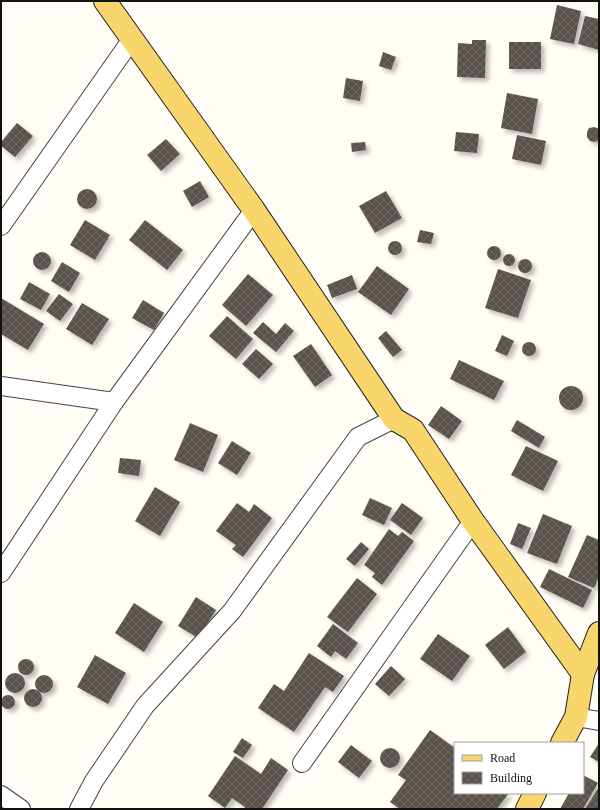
<svg xmlns="http://www.w3.org/2000/svg" width="600" height="810" font-family="Georgia,serif">
  <defs>
    <pattern id="building-cross-hatch" width="8" height="8" patternUnits="userSpaceOnUse"><rect width="8" height="8" fill="#5a524d"/><path d="M0 0l8 8M0 8l8-8" fill="none" stroke="#6d6662"/></pattern>
    <filter id="shadow"><feDropShadow dx="3.5" dy="3.5" stdDeviation="2" flood-color="#0004"/></filter>
  </defs>
  <rect width="100%" height="100%" fill="#fffdf5"/>
  <g fill="url(#building-cross-hatch)" filter="url(#shadow)">
    <polygon points="557,5 581,11 574,44 550,39"/>
    <polygon points="585,16 599,19 599,50 578,44"/>
    <polygon points="472,40 486,40 485,78 457,77 458,43 472,44"/>
    <rect x="509" y="42" width="32" height="27"/>
    <polygon points="383,52 396,57 391,70 379,66"/>
    <polygon points="346,78 363,81 360,101 343,98"/>
    <polygon points="507,93 538,99 532,134 501,128"/>
    <polygon points="17,123 33,136 15,157 1,146 1,142"/>
    <polygon points="594,127 599,129 599,140 595,142 590,141 587,137 587,132 589,128"/>
    <polygon points="456,132 479,134 477,153 454,151"/>
    <polygon points="517,135 546,141 541,165 512,159"/>
    <polygon points="166,139 180,154 161,171 147,155"/>
    <polygon points="365,142 366,150 352,152 351,143"/>
    <polygon points="200,181 209,197 192,207 183,191"/>
    <circle cx="87" cy="199" r="10"/>
    <polygon points="386,191 402,218 375,233 359,206"/>
    <polygon points="85,220 110,235 95,260 70,245"/>
    <polygon points="145,220 183,250 167,270 129,240"/>
    <polygon points="420,230 434,233 431,244 417,242"/>
    <circle cx="395" cy="248" r="7"/>
    <circle cx="494" cy="253" r="7"/>
    <circle cx="42" cy="261" r="9"/>
    <circle cx="509" cy="260" r="6"/>
    <circle cx="525" cy="266" r="7"/>
    <polygon points="62,262 80,273 69,292 51,281"/>
    <polygon points="377,266 409,289 391,315 358,292"/>
    <polygon points="498,269 531,280 518,318 485,308"/>
    <polygon points="248,274 273,295 246,326 222,305"/>
    <polygon points="352,275 357,289 332,298 327,285"/>
    <polygon points="29,282 50,294 41,310 20,299"/>
    <polygon points="59,294 73,304 60,321 46,311"/>
    <polygon points="1,298 44,324 28,350 1,334"/>
    <polygon points="143,300 164,313 154,330 132,318"/>
    <polygon points="82,303 109,319 92,345 66,329"/>
    <polygon points="227,316 253,339 236,359 209,336"/>
    <polygon points="263,322 276,334 285,323 294,331 276,352 253,333"/>
    <polygon points="386,331 402,350 393,357 378,338"/>
    <polygon points="502,335 514,341 507,356 495,351"/>
    <circle cx="529" cy="349" r="7"/>
    <polygon points="311,344 332,375 315,387 293,356"/>
    <polygon points="256,349 273,364 259,379 242,364"/>
    <polygon points="459,360 504,381 494,400 450,379"/>
    <circle cx="571" cy="398" r="12"/>
    <polygon points="441,406 462,421 449,439 428,425"/>
    <polygon points="517,420 545,437 539,448 511,431"/>
    <polygon points="190,423 218,435 203,472 174,460"/>
    <polygon points="232,441 251,453 237,475 218,463"/>
    <polygon points="526,446 558,461 543,491 511,475"/>
    <polygon points="120,458 141,460 139,476 118,473"/>
    <polygon points="155,487 180,502 160,536 135,521"/>
    <polygon points="370,498 392,508 384,525 362,515"/>
    <polygon points="237,503 249,512 254,504 272,518 243,557 232,549 236,545 216,531"/>
    <polygon points="402,503 423,518 411,535 390,520"/>
    <polygon points="543,514 572,526 557,564 527,553"/>
    <polygon points="518,523 531,528 522,549 510,544"/>
    <polygon points="389,529 398,536 402,532 414,541 382,585 372,577 375,573 364,565"/>
    <polygon points="587,535 599,540 599,577 594,588 568,577"/>
    <polygon points="361,542 369,549 355,566 346,559"/>
    <polygon points="549,569 592,590 583,608 540,587"/>
    <polygon points="357,578 377,594 348,632 327,617"/>
    <polygon points="196,597 216,610 198,638 178,626"/>
    <polygon points="134,603 163,622 144,652 115,633"/>
    <polygon points="333,624 358,643 346,659 335,651 331,657 317,646"/>
    <polygon points="508,627 526,652 504,669 485,645"/>
    <polygon points="438,634 470,656 452,681 420,659"/>
    <polygon points="309,653 344,676 333,692 325,687 294,732 258,708 274,684 284,691"/>
    <polygon points="95,655 126,673 108,704 77,687"/>
    <circle cx="26" cy="667" r="8"/>
    <polygon points="391,666 405,679 389,696 375,684"/>
    <circle cx="15" cy="683" r="10"/>
    <circle cx="44" cy="684" r="9"/>
    <circle cx="33" cy="698" r="9"/>
    <circle cx="8" cy="702" r="7"/>
    <polygon points="430,730 455,748 455,793 509,793 497,809 400,809 390,802 406,780 398,775"/>
    <polygon points="242,738 252,745 243,758 233,752"/>
    <polygon points="599,743 599,762 590,757"/>
    <polygon points="351,745 372,761 359,778 338,762"/>
    <circle cx="390" cy="758" r="10"/>
    <polygon points="235,756 261,774 271,758 288,770 262,809 244,809 245,807 232,798 225,808 208,796"/>
    <polygon points="583,775 598,783 583,809 560,809 569,793 583,793"/>
    <polygon points="599,787 599,809 585,809"/>
  </g>
  <g fill="none" stroke-linecap="round" stroke-linejoin="round">
    <g stroke="#444" stroke-width="20">
      <g id="minor">
        <polyline points="1,226 132,39"/>
        <polyline points="1,386 114,402"/>
        <polyline points="1,573 114,402 254,210"/>
        <polyline points="576,717 599,721"/>
        <polyline points="302,763 473,521"/>
        <polyline points="1,795 21,809"/>
        <polyline points="79,809 94,781 145,706 232,611 358,437 394,419"/>
      </g>
    </g>
    <g stroke="#222" stroke-width="24">
      <g id="major">
        <polyline points="105,1 254,210 394,419 413,430 473,521 583,674"/>
        <polyline points="562,743 576,717 583,674 599,633"/>
        <polyline points="527,809 535,793"/>
      </g>
    </g>
    <use href="#minor" stroke="#fff" stroke-width="18"/>
    <use href="#major" stroke="#f9d66b" stroke-width="22"/>
  </g>
  <rect width="600" height="810" fill="none" stroke="#111111" stroke-width="4"/>
  <rect x="454" y="742" width="130" height="52" fill="#ffffff" stroke="#a0a0a0"/>
  <rect x="462" y="755" width="20" height="6" fill="#f9d66b" stroke="#a0a0a0"/>
  <text x="490" y="762" font-size="12" fill="#111111">Road</text>
  <rect x="462" y="772" width="20" height="12" fill="url(#building-cross-hatch)" stroke="#a0a0a0"/>
  <text x="490" y="782" font-size="12" fill="#111111">Building</text>
</svg>
